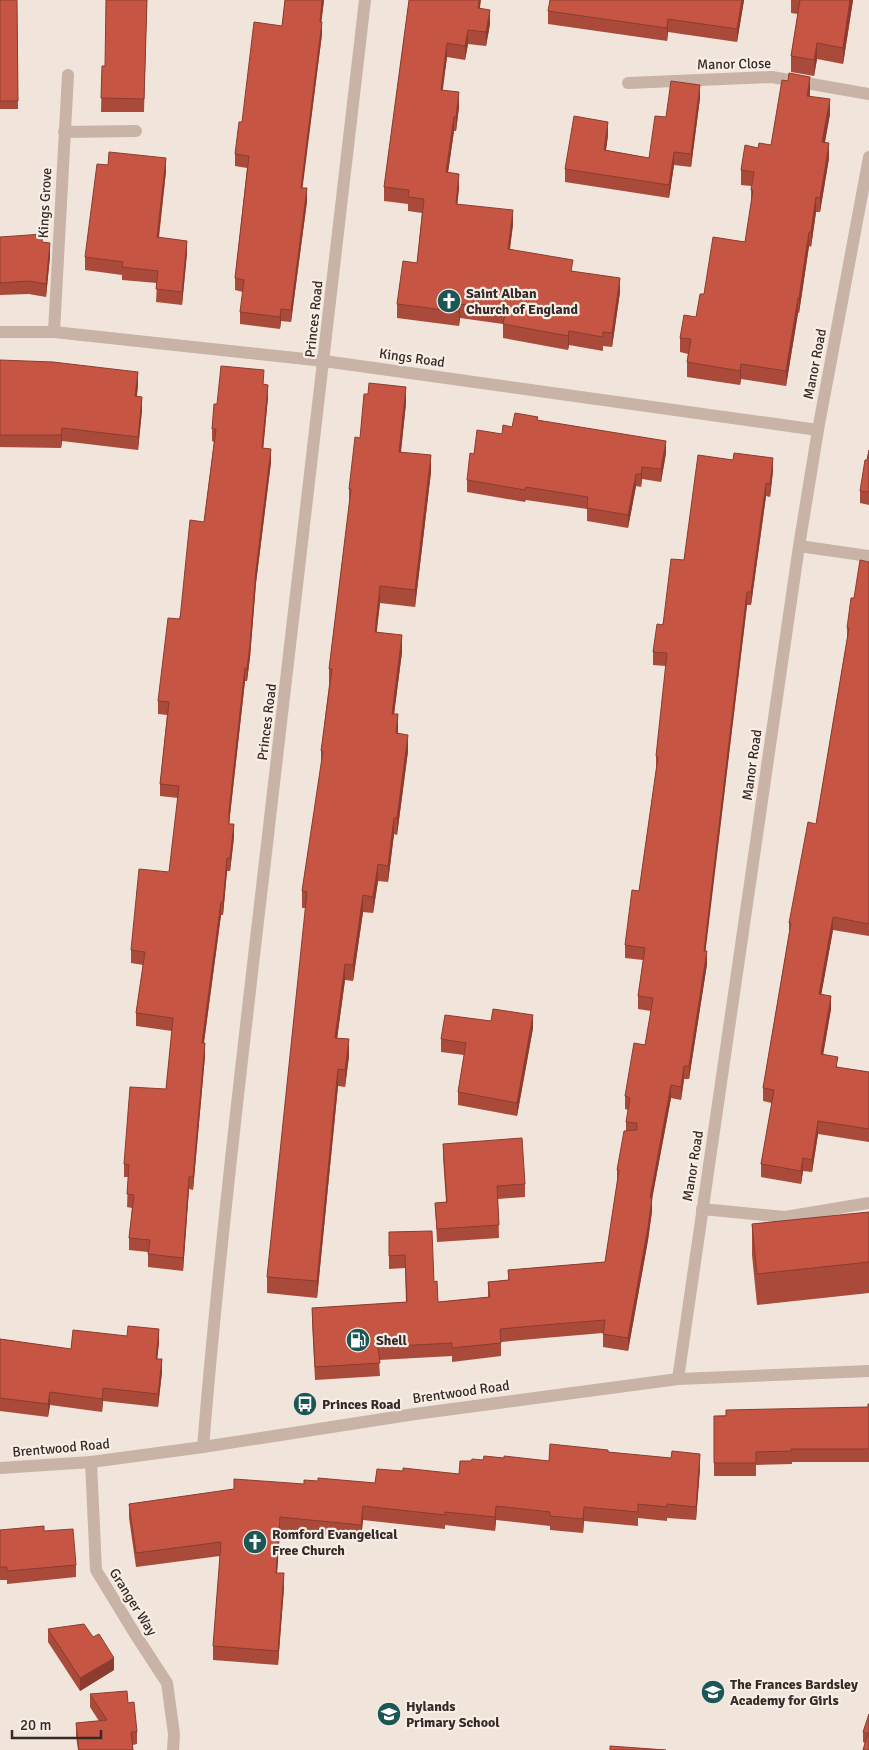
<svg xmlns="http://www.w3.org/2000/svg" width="869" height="1750" font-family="Signika,sans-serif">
  <rect width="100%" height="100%" fill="#f1e4da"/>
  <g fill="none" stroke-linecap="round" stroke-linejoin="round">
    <g stroke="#c9b3a6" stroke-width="12">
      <polyline points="628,83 772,77 869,94"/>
      <polyline points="64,132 136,131"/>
      <polyline points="0,332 54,332 324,361 818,430"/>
      <polyline points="54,332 68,75"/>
      <polyline points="799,546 869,556"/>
      <polyline points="702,1209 785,1217 869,1203"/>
      <polyline points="678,1379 799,546 818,430 869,157"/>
      <path d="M203,1447C221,1228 248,1010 273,792C305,528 335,264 365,0"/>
      <polyline points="91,1462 96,1570 135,1634 167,1683 174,1734 173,1750"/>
    </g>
    <polyline stroke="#c9b3a6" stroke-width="12" points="0,1468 91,1462 203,1447 415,1414 678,1379 869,1371"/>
  </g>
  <g fill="#aa4a3a">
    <polygon points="0,0 17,0 18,109 0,109"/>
    <polygon points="147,0 144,112 101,112 102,66 105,66"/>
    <polygon points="285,0 324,0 321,22 322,34 302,188 307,201 291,322 281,321 280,329 240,324 240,312 243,292 235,290 235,278 247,168 235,166 235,154 242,122 282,26"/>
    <polygon points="409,0 479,9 490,24 486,46 468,44 465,60 447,57 442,90 459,107 456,131 454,131 448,172 459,188 457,204 513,224 510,249 573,271 620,292 612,347 603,346 603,351 569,345 568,350 503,338 503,324 460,318 459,326 397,318 397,304 417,263 422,213 408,211 408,204 384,201 384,187"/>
    <polygon points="550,0 744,0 737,42 668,32 667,41 548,24 548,11"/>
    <polygon points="791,0 853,0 843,64 817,59 814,76 791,72 791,56 798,14 791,13"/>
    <polygon points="810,92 810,96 830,114 825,142 829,158 820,212 816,212 811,247 809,246 799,313 798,313 786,386 741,379 740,385 687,377 687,362 688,354 680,352 680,338 696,317 704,294 745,242 751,204 751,186 741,185 741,170 758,148 771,145"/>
    <polygon points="700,98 691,167 674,165 669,198 565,182 565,169 608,135 606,150 649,158 666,117"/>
    <polygon points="166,171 159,238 187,253 182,305 156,302 157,283 122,280 122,275 85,270 85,257"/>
    <polygon points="0,237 43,242 50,256 46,297 29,294 0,295"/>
    <polygon points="0,360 138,385 137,396 142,410 138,450 62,441 61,448 0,447"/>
    <polygon points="264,384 268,397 263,449 271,462 256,583 250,657 247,681 245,681 229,824 234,837 230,871 227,871 223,915 221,915 204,1043 205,1056 193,1190 189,1189 183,1271 148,1267 148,1252 129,1250 129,1238 132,1208 127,1207 128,1177 124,1177 124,1164 166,1089 172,1031 136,1026 136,1013 143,965 131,963 131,950 169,872 178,798 160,796 160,784 167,715 158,714 158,701 204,522 214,442 212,441 212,429 217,404"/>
    <polygon points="406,403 401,452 431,472 415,607 380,603 376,632 402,652 394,714 398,731 398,733 408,751 397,835 394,834 388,882 378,881 373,913 363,912 353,981 345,980 337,1038 349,1056 345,1087 338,1086 317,1298 267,1293 267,1277 306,908 302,908 302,891 321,767 321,751 329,685 329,669 349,505 349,489 360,438"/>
    <polygon points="538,420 666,453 661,482 642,479 641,487 636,486 628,528 587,521 587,509 526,500 525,502 467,492 467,480 474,454 512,427"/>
    <polygon points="869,450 869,505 860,503 860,491"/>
    <polygon points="773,471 770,497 766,496 751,605 747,605 705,951 707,964 691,1066 689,1079 684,1079 681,1100 671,1098 652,1199 652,1211 648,1240 628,1351 603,1347 603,1333 544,1338 501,1342 501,1356 452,1362 452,1356 379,1360 380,1376 315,1380 312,1321 312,1308 406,1302 405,1268 389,1269 389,1232 434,1282 438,1302 488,1297 488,1282 508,1280 508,1270 605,1262 617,1183 617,1170 626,1131 626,1122 628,1110 625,1109 625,1096 645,1045 651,1011 638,1009 638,996 643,960 625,958 625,945 639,891 656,770 656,756 666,666 653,665 653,652 684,560"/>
    <polygon points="869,562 869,936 833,930 821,995 831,1009 823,1054 838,1067 869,1072 869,1142 818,1134 812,1172 803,1171 801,1184 761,1177 761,1164 772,1103 763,1101 763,1088 789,933 789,923 816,824 847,639 847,628 854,598"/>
    <polygon points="491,1021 533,1028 517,1116 458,1105 458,1092 464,1055 441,1052 441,1039"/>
    <polygon points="443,1144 525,1184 525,1197 498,1199 499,1238 437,1242 435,1203 446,1202 443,1157"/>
    <polygon points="869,1212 869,1293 757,1305 752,1255 752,1224"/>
    <polygon points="0,1339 71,1349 159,1342 157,1359 162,1372 158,1407 103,1401 102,1412 50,1405 48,1417 0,1411"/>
    <polygon points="869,1404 869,1462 792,1462 792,1464 756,1465 756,1476 714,1476 714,1416 868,1407"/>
    <polygon points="608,1452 700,1468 696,1520 667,1518 667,1521 638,1518 638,1526 584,1521 583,1533 550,1530 550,1526 496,1520 495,1531 445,1525 445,1529 363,1520 361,1539 280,1531 277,1573 284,1587 278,1665 213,1660 213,1646 220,1556 136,1567 129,1518 129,1504 304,1484 318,1481 375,1483 403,1471 459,1474 471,1461 504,1458 549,1461"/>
    <polygon points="0,1530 44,1531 76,1565 76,1577 7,1584 7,1580 0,1580"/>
    <polygon points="48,1629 114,1670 80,1691 48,1642"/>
    <polygon points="90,1694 128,1703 137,1732 137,1744 133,1745 133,1750 78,1750 76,1736 76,1723 99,1721 90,1707"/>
    <polygon points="869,1714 869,1750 865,1743 863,1742 863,1732"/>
  </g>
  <g fill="#8b3c2f">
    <polygon points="322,0 324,0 320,34 320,22"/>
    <polygon points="479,0 481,0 478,22 478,8"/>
    <polygon points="742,0 744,0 737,42 737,29"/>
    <polygon points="850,0 853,0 843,64 843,48"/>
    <polygon points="490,10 490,24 486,46 486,32"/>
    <polygon points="668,19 668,32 667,41 667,28"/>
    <polygon points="322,22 322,34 301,200 301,188"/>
    <polygon points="468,30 468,44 465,60 465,46"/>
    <polygon points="447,43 447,57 441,104 441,90"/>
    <polygon points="817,43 817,59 814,76 814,60"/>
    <polygon points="810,77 810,92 807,110 807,96"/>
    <polygon points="700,85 700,98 691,167 691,154"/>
    <polygon points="459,92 459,107 456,131 456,117"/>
    <polygon points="830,99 830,114 822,157 822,142"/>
    <polygon points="454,117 454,131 446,186 446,172"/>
    <polygon points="608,122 608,135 604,163 604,150"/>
    <polygon points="829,143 829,158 820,212 820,198"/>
    <polygon points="674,152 674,165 669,198 669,185"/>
    <polygon points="166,158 166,171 157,250 157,237"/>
    <polygon points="459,174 459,188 456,218 456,204"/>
    <polygon points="307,188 307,201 291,322 291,310"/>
    <polygon points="816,197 816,212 811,247 811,232"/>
    <polygon points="513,210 513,224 508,263 508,249"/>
    <polygon points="809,232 809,246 799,313 799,298"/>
    <polygon points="187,241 187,253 182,305 182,292"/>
    <polygon points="50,243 50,256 46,297 46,284"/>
    <polygon points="620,278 620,292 612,347 612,333"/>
    <polygon points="798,298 798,313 786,386 786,371"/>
    <polygon points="460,304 460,318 459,326 459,312"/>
    <polygon points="281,309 281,321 280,329 280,317"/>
    <polygon points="569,331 569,345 568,350 568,336"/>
    <polygon points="741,364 741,379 740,385 740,371"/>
    <polygon points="138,372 138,385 135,409 135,396"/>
    <polygon points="268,385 268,397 262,461 262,448"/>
    <polygon points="406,387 406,403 399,468 399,452"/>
    <polygon points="142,397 142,410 138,450 138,437"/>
    <polygon points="62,428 62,441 61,448 61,435"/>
    <polygon points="666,441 666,453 661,482 661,469"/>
    <polygon points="271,449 271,462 256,583 250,657 247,681 247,669 256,570"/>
    <polygon points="431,455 431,472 415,607 415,590"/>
    <polygon points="773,458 773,471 770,497 770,484"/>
    <polygon points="642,467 642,479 641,487 641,474"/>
    <polygon points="636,474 636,486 628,528 628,515"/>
    <polygon points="766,483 766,496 751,605 751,592"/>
    <polygon points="380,586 380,603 375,648 375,632"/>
    <polygon points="747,592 747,605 704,964 704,951"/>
    <polygon points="402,635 402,652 392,730 392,714"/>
    <polygon points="245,668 245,681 229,824 229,811"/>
    <polygon points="398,714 398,731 396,749 396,733"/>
    <polygon points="408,735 408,751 397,835 397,818"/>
    <polygon points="394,818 394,834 388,882 388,866"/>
    <polygon points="234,824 234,837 230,871 230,858"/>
    <polygon points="227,858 227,871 223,915 223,902"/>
    <polygon points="378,864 378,881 373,913 373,897"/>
    <polygon points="363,895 363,912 353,981 353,965"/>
    <polygon points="221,902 221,915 202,1056 202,1043"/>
    <polygon points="833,917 833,930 819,1007 819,994"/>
    <polygon points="707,951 707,964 689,1079 689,1066"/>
    <polygon points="345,964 345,980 335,1054 335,1038"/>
    <polygon points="831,996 831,1009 821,1067 821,1054"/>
    <polygon points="533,1015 533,1028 517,1116 517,1103"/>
    <polygon points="349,1039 349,1056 345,1087 345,1070"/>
    <polygon points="205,1043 205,1056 193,1190 193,1177"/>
    <polygon points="684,1066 684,1079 681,1100 681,1087"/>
    <polygon points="338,1069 338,1086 317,1298 317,1281"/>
    <polygon points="671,1085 671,1098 652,1199 652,1211 648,1240 628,1351 628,1338 650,1198"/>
    <polygon points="818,1121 818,1134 812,1172 812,1160"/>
    <polygon points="803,1158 803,1171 801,1184 801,1171"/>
    <polygon points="189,1177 189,1189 183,1271 183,1258"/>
    <polygon points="159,1329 159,1342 156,1372 156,1359"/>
    <polygon points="162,1359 162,1372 158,1407 158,1394"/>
    <polygon points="103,1388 103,1401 102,1412 102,1399"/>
    <polygon points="50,1392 50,1405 48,1417 48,1404"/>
    <polygon points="700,1454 700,1468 696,1520 696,1507"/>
    <polygon points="363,1506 363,1520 361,1539 361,1525"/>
    <polygon points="496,1506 496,1520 495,1531 495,1517"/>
    <polygon points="584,1507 584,1521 583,1533 583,1519"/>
    <polygon points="280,1517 280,1531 276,1587 276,1573"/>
    <polygon points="284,1573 284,1587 278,1665 278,1651"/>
    <polygon points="114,1658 114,1670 80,1691 80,1678"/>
  </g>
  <g fill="#c65643" stroke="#8b3c2f">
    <polygon points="0,0 17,0 18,101 0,101"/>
    <polygon points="106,0 147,0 144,99 101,98 102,66 105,66"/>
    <polygon points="285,0 322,0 320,22 322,22 301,188 307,188 291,310 281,309 280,317 240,312 244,280 235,278 249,156 235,154 239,122 242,122 254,22 282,26"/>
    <polygon points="409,0 479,0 478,8 490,10 486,32 468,30 465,46 447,43 441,90 459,92 456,117 454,117 446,172 459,174 456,204 513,210 508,249 573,260 571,271 620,278 612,333 603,332 603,337 569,331 568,336 503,324 506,310 460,304 459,312 397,304 403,261 417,263 424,199 408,197 409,190 384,187"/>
    <polygon points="550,0 742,0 737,29 668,19 667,28 548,11"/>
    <polygon points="800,0 850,0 843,48 817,43 814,60 791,56"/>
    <polygon points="789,73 810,77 807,96 830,99 822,142 829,143 825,169 820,198 816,197 811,232 809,232 799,298 798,298 786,371 741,364 740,371 687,362 691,339 680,338 684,315 696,317 700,294 704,294 713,237 745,242 753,190 751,190 754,172 741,170 745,145 758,148 759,143 771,145 782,80 788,81"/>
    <polygon points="671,81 700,85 691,154 674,152 669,185 565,169 574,116 608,122 604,150 649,158 655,116 666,117"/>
    <polygon points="109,152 166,158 157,237 187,241 182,292 156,289 158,271 122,267 123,262 85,257 97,164 108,165"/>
    <polygon points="43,234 42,242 50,243 46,284 29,281 0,283 0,237"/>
    <polygon points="0,360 53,362 138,372 135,396 142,397 138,437 62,428 61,435 0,435"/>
    <polygon points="221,366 264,370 263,384 268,385 262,448 271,449 256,570 250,644 247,669 245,668 229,811 229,824 234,824 230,858 227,858 223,902 221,902 202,1043 205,1043 193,1177 189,1177 183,1258 148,1254 150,1240 129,1238 134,1195 127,1194 129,1165 124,1164 130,1087 166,1089 173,1018 136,1013 145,952 131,950 139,869 169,872 179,786 160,784 169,702 158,701 168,618 180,619 190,520 204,522 216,429 212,429 214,404 217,404"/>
    <polygon points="369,383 406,387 399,452 431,455 415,590 380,586 375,632 402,635 392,714 398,714 396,733 408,735 397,818 394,818 388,866 378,864 373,897 363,895 353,965 345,964 335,1038 349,1039 345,1070 338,1069 317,1281 267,1277 307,892 302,891 323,751 321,751 332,669 329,669 351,489 349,489 355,437 360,438 364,394 368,394"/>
    <polygon points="515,413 538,417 537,420 666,441 661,469 642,467 641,474 636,474 628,515 587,508 588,497 526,487 525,490 467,480 470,453 474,454 477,430 502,434 503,425 512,427"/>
    <polygon points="869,450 869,492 860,491 865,460 867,460"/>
    <polygon points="734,453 773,458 770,484 766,483 751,592 747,592 704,951 707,951 691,1053 689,1066 684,1066 681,1087 671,1085 650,1198 652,1198 648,1227 628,1338 603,1334 605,1320 544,1325 500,1329 501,1343 452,1348 452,1343 378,1347 380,1363 315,1367 312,1308 407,1302 405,1255 389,1256 389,1232 432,1231 434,1282 437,1281 438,1302 490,1297 488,1282 509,1280 508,1270 605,1262 619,1170 617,1170 624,1131 637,1130 637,1123 626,1122 630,1098 625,1096 634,1043 645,1045 653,998 638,996 645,948 625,945 632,890 639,891 658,757 656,756 667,653 653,652 657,624 663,625 671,559 684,560 698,455 733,460"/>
    <polygon points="860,560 869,562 869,924 833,917 819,994 831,996 821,1054 838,1057 836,1067 869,1072 869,1129 818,1121 812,1160 803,1158 801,1171 761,1164 774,1090 763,1088 791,923 789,923 808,822 816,824 849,628 847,628 851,598 854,598"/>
    <polygon points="493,1009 533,1015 517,1103 458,1092 466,1043 441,1039 445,1015 491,1021"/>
    <polygon points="522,1138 525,1184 497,1186 499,1225 437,1229 435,1203 447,1202 443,1144"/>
    <polygon points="869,1212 869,1262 757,1274 752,1224"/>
    <polygon points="128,1326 159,1329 156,1359 162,1359 158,1394 103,1388 102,1399 50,1392 48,1404 0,1398 0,1339 71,1349 73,1330 127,1336"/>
    <polygon points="868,1404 869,1404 869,1449 791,1449 792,1451 756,1452 756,1463 714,1463 714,1416 726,1416 726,1410 868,1407"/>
    <polygon points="550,1444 608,1450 608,1452 671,1458 672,1451 700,1454 696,1507 667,1504 667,1507 638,1504 638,1512 584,1507 583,1519 550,1516 550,1512 496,1506 495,1517 445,1512 445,1515 363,1506 361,1525 280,1517 276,1573 284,1573 278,1651 213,1646 221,1542 136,1553 129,1504 234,1489 234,1479 304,1484 304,1480 318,1481 318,1478 375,1483 377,1469 403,1471 403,1468 459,1474 460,1461 471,1461 472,1459 483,1460 484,1456 504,1458 504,1456 549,1461"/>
    <polygon points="44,1526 44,1531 73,1529 76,1565 7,1571 7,1567 0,1567 0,1530"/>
    <polygon points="84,1624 93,1637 99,1634 114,1658 80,1678 48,1629"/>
    <polygon points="127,1691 128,1703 134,1702 137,1732 131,1732 133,1750 79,1750 76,1723 107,1720 90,1694"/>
    <polygon points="869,1714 869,1734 863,1732"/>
    <polygon points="867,1736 869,1736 869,1750 863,1750"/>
    <polygon points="610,1746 666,1750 610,1750"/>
  </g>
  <defs>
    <g id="church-disc" transform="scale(1.25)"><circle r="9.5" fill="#1c5755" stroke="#f9eee6"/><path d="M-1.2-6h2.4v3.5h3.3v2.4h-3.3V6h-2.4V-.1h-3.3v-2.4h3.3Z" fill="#fff"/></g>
    <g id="fuel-disc" transform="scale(1.25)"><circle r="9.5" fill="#1c5755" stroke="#f9eee6"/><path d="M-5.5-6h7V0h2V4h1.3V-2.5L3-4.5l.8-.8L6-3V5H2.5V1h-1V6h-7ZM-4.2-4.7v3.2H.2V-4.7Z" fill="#fff"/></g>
    <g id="bus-disc" transform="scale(1.25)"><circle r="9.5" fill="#1c5755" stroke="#f9eee6"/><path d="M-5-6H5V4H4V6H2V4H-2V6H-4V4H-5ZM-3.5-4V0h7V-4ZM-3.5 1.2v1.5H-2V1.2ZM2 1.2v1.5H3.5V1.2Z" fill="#fff"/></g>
    <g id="school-disc" transform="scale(1.25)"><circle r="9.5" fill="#1c5755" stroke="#f9eee6"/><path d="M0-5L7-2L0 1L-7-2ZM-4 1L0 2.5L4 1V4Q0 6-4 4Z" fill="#fff"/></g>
  </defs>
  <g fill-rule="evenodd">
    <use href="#church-disc" x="449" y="301"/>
    <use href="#fuel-disc" x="358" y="1340"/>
    <use href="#bus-disc" x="305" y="1404"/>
    <use href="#church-disc" x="255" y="1542"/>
    <use href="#school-disc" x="713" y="1692"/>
    <use href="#school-disc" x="389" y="1714"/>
  </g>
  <g text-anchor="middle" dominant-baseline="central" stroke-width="4.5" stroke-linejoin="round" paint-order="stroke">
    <g font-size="14" fill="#352a27" stroke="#f9eee6">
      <text transform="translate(734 64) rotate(-1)">Manor Close</text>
      <text transform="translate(45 203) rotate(-87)">Kings Grove</text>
      <text transform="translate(314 319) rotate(-84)">Princes Road</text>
      <text transform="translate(412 358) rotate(8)">Kings Road</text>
      <text transform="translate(815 364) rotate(-79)">Manor Road</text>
      <text transform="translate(267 722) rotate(-83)">Princes Road</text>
      <text transform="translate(752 765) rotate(-82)">Manor Road</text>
      <text transform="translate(693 1166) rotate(-81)">Manor Road</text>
      <text transform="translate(461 1392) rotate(-8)">Brentwood Road</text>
      <text transform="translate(61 1448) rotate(-5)">Brentwood Road</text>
      <text transform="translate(133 1602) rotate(58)">Granger Way</text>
    </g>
    <g font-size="14" font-weight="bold" fill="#352a27" stroke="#f9eee6" text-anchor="start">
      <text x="466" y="293">Saint Alban<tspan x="466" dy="16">Church of England</tspan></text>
      <text x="376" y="1340">Shell</text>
      <text x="322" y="1404">Princes Road</text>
      <text x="272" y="1534">Romford Evangelical<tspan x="272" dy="16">Free Church</tspan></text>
      <text x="730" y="1684">The Frances Bardsley<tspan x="730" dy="16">Academy for Girls</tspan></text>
      <text x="406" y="1706">Hylands<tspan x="406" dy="16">Primary School</tspan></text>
    </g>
  </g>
  <path d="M12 1730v8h89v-8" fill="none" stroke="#352a27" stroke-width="2.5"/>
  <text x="20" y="1730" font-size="15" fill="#352a27" stroke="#f9eee6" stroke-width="4" paint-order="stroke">20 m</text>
</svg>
